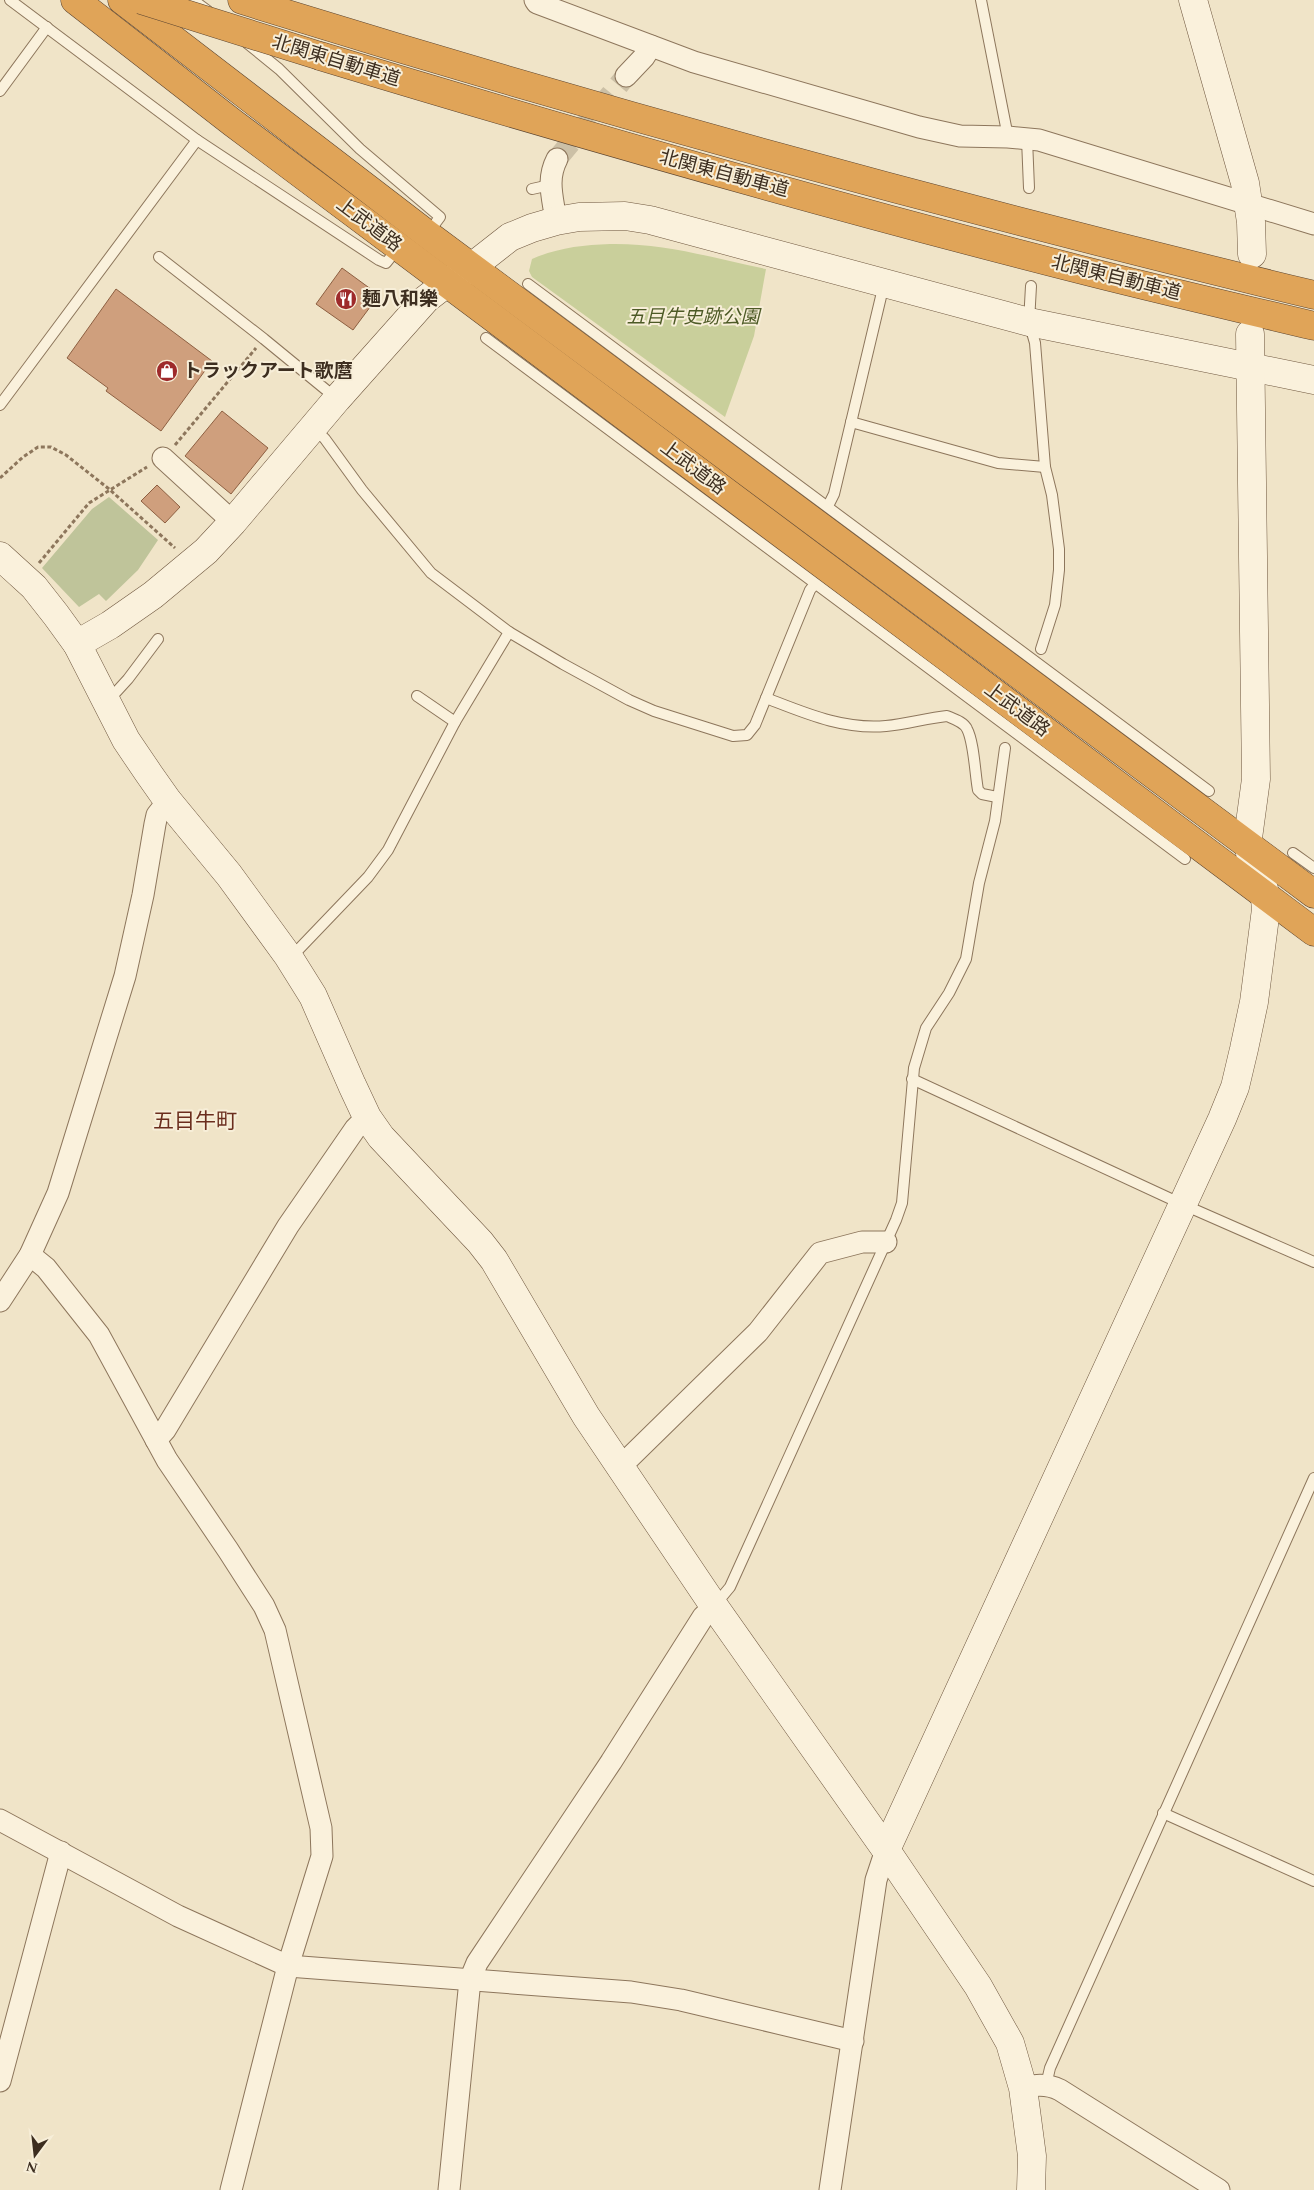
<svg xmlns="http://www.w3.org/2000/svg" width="1314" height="2190" font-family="Spectral,'Noto Sans JP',serif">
  <rect width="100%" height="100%" fill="#f0e4c8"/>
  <path fill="#c9cf9b" d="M610,244C665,243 713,258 766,269L754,336L725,417L532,277L529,271L532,259C557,248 582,245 610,244Z"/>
  <polygon fill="#bfc49a" points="109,497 158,540 138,570 106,601 99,594 79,607 42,568 92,509"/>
  <g fill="#cf9f7d" stroke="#8d5f41">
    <polygon points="342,268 379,295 353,330 316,304"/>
    <polygon points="116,289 212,361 161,431 106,391 108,388 67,358"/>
    <polygon points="222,411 268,448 231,494 185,456"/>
    <polygon points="157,485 180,507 165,523 141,501"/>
  </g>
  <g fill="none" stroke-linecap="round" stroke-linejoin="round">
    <polyline stroke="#ccc0a6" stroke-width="21" stroke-dasharray="21 11" stroke-linecap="butt" points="557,159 626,76"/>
    <g stroke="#8d765c" stroke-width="12">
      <g id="lane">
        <polyline points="10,0 197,140 379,260 386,263 398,248"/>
        <polyline points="193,0 208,11"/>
        <polyline points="981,0 1008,137"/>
        <polyline points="247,43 279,69 360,149 440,217 428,233"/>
        <polyline points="0,91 47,27"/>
        <polyline points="1027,139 1029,188"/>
        <polyline points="532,189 550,185"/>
        <polyline points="159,257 264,339 336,398"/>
        <polyline points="528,284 1209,791"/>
        <polyline points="1031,286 1029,322 1035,343 1045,467 1052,495 1059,549 1059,570 1055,605 1041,649"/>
        <polyline points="486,338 1185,859"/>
        <polyline points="0,405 197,140"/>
        <polyline points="851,422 998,463 1045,467"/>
        <polyline points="313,427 325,439 362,490 431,573 509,632 563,664 629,700 654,711 733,736 747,735 755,725 810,590 815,584"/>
        <polyline points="828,506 834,494 884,284"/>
        <polyline points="417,696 455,722"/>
        <path d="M766,698C805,713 843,730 886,726C907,724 927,718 947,716C954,719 964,722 967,729C974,742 975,774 978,790L982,794L997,797"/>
        <polyline points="107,702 128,679 158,639"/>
        <polyline points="1293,853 1314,868"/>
        <polyline points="289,955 299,949 368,877 388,850 455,722 509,632"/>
        <polyline points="912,1079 1184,1205 1314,1262"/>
        <polyline points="715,1605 730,1587 896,1220 902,1203 914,1068 926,1028 949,993 966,959 979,883 995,821 1005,748"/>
        <polyline points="1163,1813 1314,1881"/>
        <polyline points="1046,2085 1050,2068 1314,1478"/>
      </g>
    </g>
    <g stroke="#8d765c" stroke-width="23">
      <g id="street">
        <polyline points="535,0 537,3 694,62 919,127 960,136 1008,137 1039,140 1314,224"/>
        <polyline points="626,76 644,57 651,46"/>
        <path d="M556,221C553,198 546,180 557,159"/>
        <polyline points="163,458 233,522"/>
        <polyline points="30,1255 46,1268 99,1335 167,1460 228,1550 264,1606 275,1630 321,1828 322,1856 288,1966 231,2190"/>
        <polyline points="0,1301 30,1255 58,1193 125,976 143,895 155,824 157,815 168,801"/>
        <polyline points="156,1440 165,1430 288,1226 355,1129 367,1117"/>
        <polyline points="620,1467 758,1332 820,1253 862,1242 886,1242"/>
        <polyline points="0,1820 178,1916 288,1966 631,1992 681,2000 853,2041"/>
        <polyline points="0,2081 61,1852"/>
        <path d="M1023,2088C1036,2084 1048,2084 1060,2090L1219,2190"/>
        <polyline points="449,2190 470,1980 477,1963 611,1762 703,1617 714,1606"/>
        <polyline points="830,2190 876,1880 886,1850"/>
      </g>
    </g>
    <g stroke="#6f573f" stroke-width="29">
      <g id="secondary">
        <polyline points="1193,0 1245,183 1251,222 1252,254"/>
        <polyline points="0,556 34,587 56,615 77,644 126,740 149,774 168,801 229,875 288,956 313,996 352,1085 367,1117 381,1137 480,1242 494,1260 586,1416 714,1606 886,1850 978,1986 1010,2043 1023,2088 1032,2156 1031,2190"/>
        <polyline points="77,644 110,625 153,595 206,551 233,522 337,399 426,299 448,282 473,266 510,237 532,228 556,221 579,217 625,216 650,220 1029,322 1314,380"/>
        <polyline points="886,1850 1222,1119 1235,1087 1244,1049 1254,1002 1266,909 1264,889 1251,860 1248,838 1256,779 1250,334"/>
      </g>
    </g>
    <g stroke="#5b4430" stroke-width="29">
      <g id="highway">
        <polyline points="75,0 233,123 1314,932"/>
        <polyline points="122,0 427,234 1314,894"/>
        <path d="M242,0C595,110 954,208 1314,295"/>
        <path d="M320,56C571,132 823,204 1078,269C1156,289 1235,307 1314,326"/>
      </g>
    </g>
    <g stroke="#8d765c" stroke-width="3" stroke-dasharray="4 2.5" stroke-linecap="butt">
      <polyline points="175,445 256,348"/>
      <polyline points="0,478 23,457 38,447 51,447 66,455 109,489 175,548"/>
      <polyline points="39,563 89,503 147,467"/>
    </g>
    <use href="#lane" stroke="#faf1dc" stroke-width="10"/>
    <use href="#street" stroke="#faf1dc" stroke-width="21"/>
    <use href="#secondary" stroke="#faf1dc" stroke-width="28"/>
    <use href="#highway" stroke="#e0a458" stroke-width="28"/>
    <g stroke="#5b4430" stroke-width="29" stroke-linecap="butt">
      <polyline id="highway-bridge" points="141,0 320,56"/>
    </g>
    <use href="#highway-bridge" stroke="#e0a458" stroke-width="28"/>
  </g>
  <defs>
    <g id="restaurant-disc" transform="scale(1.125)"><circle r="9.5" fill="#9e2a2b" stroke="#f7eed8"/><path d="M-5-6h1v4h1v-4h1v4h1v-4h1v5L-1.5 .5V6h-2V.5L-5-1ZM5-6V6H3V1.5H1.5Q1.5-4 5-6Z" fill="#fff"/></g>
    <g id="shop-disc" transform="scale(1.125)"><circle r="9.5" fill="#9e2a2b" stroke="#f7eed8"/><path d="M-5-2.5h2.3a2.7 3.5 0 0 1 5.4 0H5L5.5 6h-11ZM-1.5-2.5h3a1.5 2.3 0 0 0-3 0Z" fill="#fff"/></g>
  </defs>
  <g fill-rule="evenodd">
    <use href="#restaurant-disc" x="346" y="299"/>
    <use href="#shop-disc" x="167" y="371"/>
  </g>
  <g text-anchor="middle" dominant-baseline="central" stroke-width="4" stroke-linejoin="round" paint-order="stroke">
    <g font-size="19" fill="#3d2e20" stroke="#f7eed8">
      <text transform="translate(336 61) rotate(17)">北関東自動車道</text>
      <text transform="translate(724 174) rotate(15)">北関東自動車道</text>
      <text transform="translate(369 225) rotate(37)">上武道路</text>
      <text transform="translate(1116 278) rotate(14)">北関東自動車道</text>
      <text transform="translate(693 468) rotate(37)">上武道路</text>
      <text transform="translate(1017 710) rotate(37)">上武道路</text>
    </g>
    <g font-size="19" font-weight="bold" fill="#3d2e20" stroke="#f7eed8" text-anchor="start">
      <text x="362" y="299">麺八和樂</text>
      <text x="183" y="371">トラックアート歌麿</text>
    </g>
    <g font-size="19" font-style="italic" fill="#4d5a26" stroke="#f7eed8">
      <text x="693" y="317">五目牛史跡公園</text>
    </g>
    <g font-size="21" fill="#6b2e1e" stroke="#f7eed8">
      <text x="195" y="1122">五目牛町</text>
    </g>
  </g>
  <g transform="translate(35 2155) rotate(195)" stroke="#f7eed8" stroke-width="4" paint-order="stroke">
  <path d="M0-4L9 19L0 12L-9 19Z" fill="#3d2e20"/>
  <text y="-8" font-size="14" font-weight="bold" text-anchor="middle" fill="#3d2e20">N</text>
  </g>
</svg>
